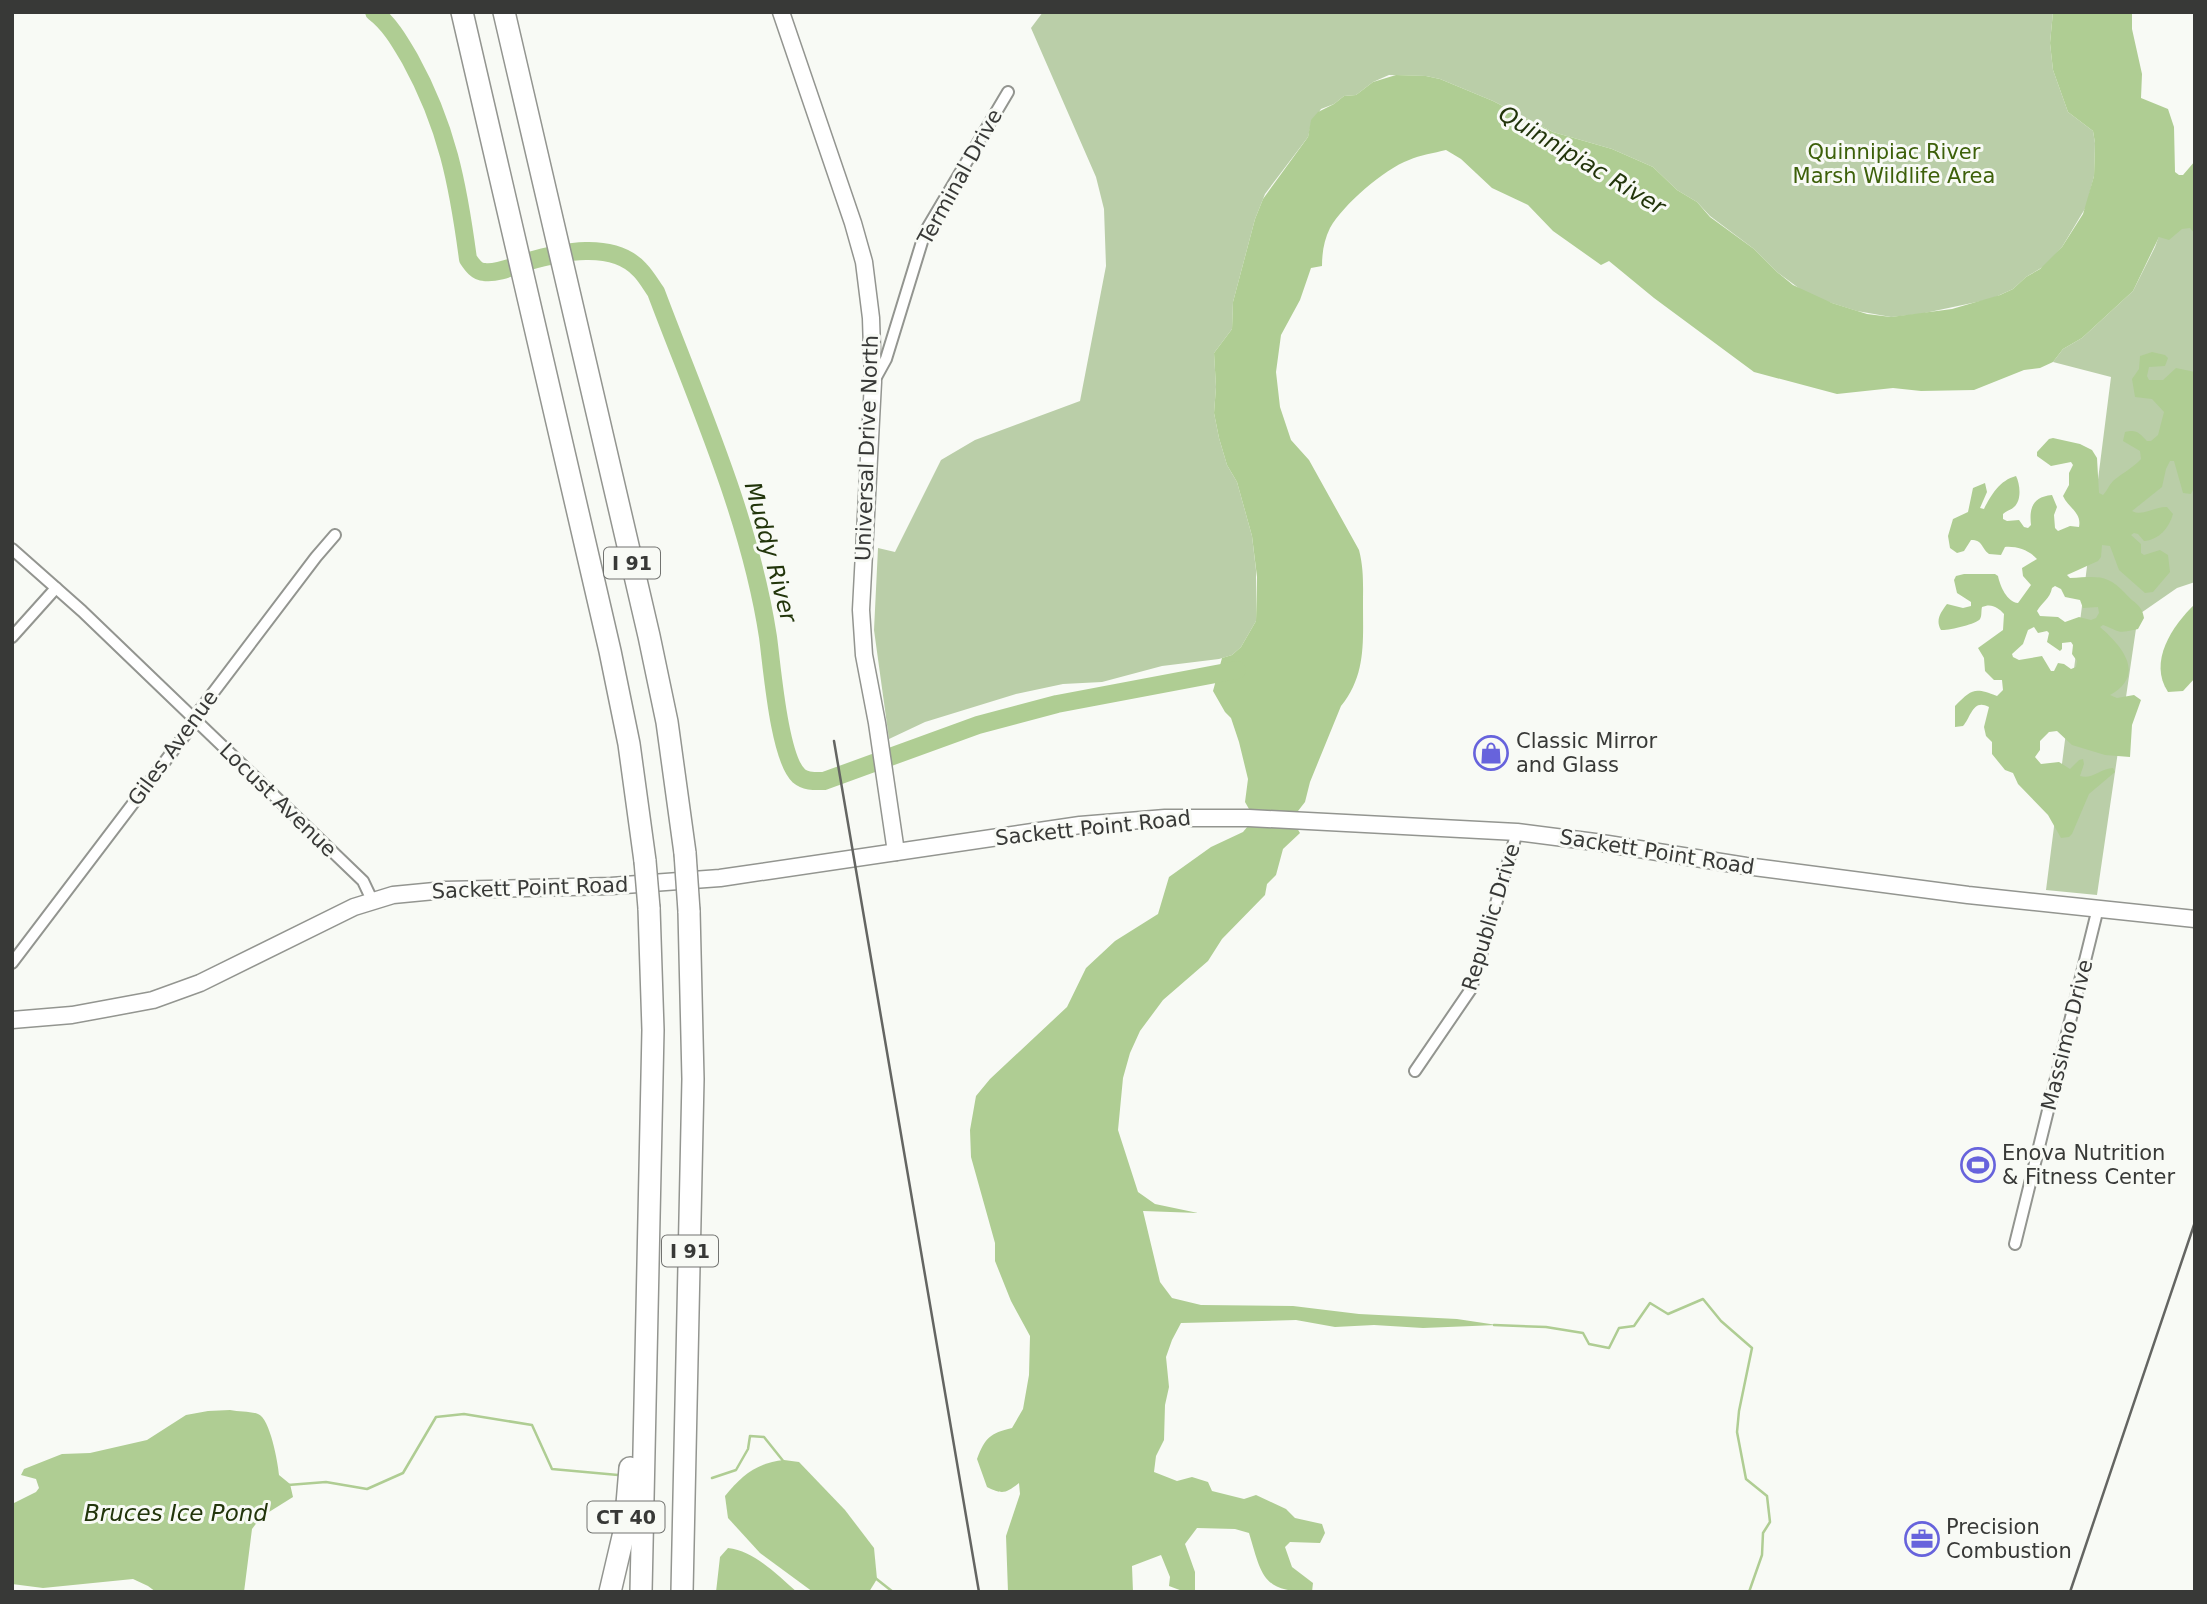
<svg xmlns="http://www.w3.org/2000/svg" width="2207" height="1604" font-family="'DejaVu Sans',sans-serif">
  <rect width="100%" height="100%" fill="#f8faf5"/>
  <g fill="#bacea8">
    <polygon points="1043,12 2053,12 2050,43 2053,70 2068,112 2093,131 2095,143 2094,176 2086,207 2062,247 2046,265 2026,277 2013,289 1991,299 1920,314 1891,317 1857,311 1819,299 1800,289 1777,272 1754,249 1710,216 1697,202 1677,190 1653,167 1612,149 1553,132 1493,101 1440,79 1426,76 1389,75 1373,82 1356,95 1344,96 1334,104 1321,109 1311,124 1308,137 1265,194 1255,219 1233,302 1232,329 1214,353 1216,387 1214,413 1219,438 1227,465 1237,482 1252,536 1256,570 1256,621 1241,647 1232,655 1219,659 1162,666 1102,682 1063,684 1016,694 925,722 889,739 874,630 878,548 895,552 941,460 975,440 1080,401 1106,266 1104,209 1096,177 1031,28"/>
    <polygon points="2195,195 2195,582 2177,588 2138,615 2097,895 2046,890 2111,377 2053,362 2063,349 2082,338 2133,291 2155,247 2173,198"/>
  </g>
  <g fill="#afcd93" fill-rule="evenodd">
    <path d="M2053,12H2132V29L2142,74L2141,98L2168,109L2174,127L2175,172L2179,175H2183L2195,161V234L2190,228L2182,229L2169,240L2159,237L2133,291L2082,338L2063,349L2053,362L2040,368L2024,370L1974,390L1921,391L1893,388L1837,394L1754,372L1654,298L1609,261L1601,265L1553,231L1528,205L1492,188L1461,159L1446,150C1434,153 1420,155 1409,160C1384,169 1343,205 1330,228C1324,240 1322,253 1322,266L1311,268L1300,300L1281,335L1276,372L1280,407L1291,440L1309,460L1359,550C1364,569 1363,586 1363,605C1363,643 1366,675 1341,706L1310,782L1305,802L1298,811L1297,828L1300,833L1283,849L1276,875L1267,884L1265,895L1222,939L1208,961L1163,1000L1140,1031L1130,1053L1123,1078L1118,1130L1138,1192L1155,1204L1198,1213L1143,1211L1160,1282L1172,1298L1201,1305L1293,1306L1359,1314L1457,1319L1497,1325L1423,1328L1374,1325L1335,1327L1296,1320L1181,1323L1172,1340L1166,1357L1169,1387L1165,1405L1164,1440L1156,1456L1154,1472L1177,1481L1192,1477L1208,1482L1212,1491L1244,1499L1256,1495L1286,1509L1295,1518L1322,1524L1325,1533L1320,1543L1290,1542L1285,1547L1292,1567L1313,1583L1312,1592C1262,1592 1262,1576 1249,1533L1235,1529L1197,1528L1185,1544L1195,1572V1592H1185L1169,1586L1170,1577L1161,1555L1132,1566L1133,1592H1008L1006,1536L1020,1494L1019,1483C1006,1493 1003,1495 987,1487L977,1459C985,1438 990,1433 1012,1428L1023,1409L1029,1375L1030,1336L1011,1301L995,1261V1243L971,1157L970,1130L976,1096L990,1079L1067,1007L1086,968L1115,941L1158,914L1169,877L1211,847L1243,832L1248,826L1249,809L1245,802L1248,779L1239,742L1231,718L1225,712L1213,691L1222,658L1232,655L1241,647L1256,621L1257,577L1252,536L1237,482L1227,465L1219,438L1214,413L1216,387L1214,353L1232,329L1233,302L1255,219L1263,199L1308,137L1311,120L1318,112L1334,104L1344,96L1356,95L1373,82L1396,75L1426,76L1440,79L1493,101L1553,132L1612,149L1653,167L1677,190L1697,202L1710,217L1754,249L1777,272L1793,285L1832,303L1867,314L1891,317L1952,309L2000,295L2013,289L2026,277L2040,269L2062,247L2083,214L2094,176L2095,143L2093,131L2068,112L2053,70L2050,43Z"/>
    <path d="M2152,352L2165,355L2168,358L2165,366L2149,367L2147,376L2149,380H2163L2176,368L2195,372V452C2189,467 2199,481 2191,494L2183,493L2174,461H2170L2166,469L2162,487L2132,511C2143,517 2155,506 2167,507L2173,514C2169,528 2159,540 2144,541L2138,534L2134,533L2131,535L2141,544V553L2144,555L2160,550L2168,555L2170,572L2153,592L2145,593L2119,570L2110,546L2102,545L2101,557L2098,561L2067,575L2070,578C2096,577 2106,573 2125,593C2133,603 2142,604 2144,618L2138,629C2115,634 2122,632 2103,625L2100,627C2123,647 2146,675 2110,695L2117,698L2134,695L2141,700L2132,725L2130,757L2105,755L2072,745L2057,731L2049,732L2040,741V750L2035,757L2041,764L2059,762L2070,769L2079,760L2083,759L2084,764L2080,776C2092,780 2101,768 2113,768L2115,772L2089,794L2072,834L2069,837L2061,838L2048,815L2018,784L2013,773L2005,770L1992,754V742L1986,736L1984,727L1989,707C1973,698 1971,717 1963,726L1955,727V706C1972,689 1974,687 1997,696L2003,690L2002,680H1994L1985,671L1984,658L1978,648L2003,630L2004,614C1998,607 1991,603 1982,607C1981,611 1982,616 1980,619C1977,624 1947,631 1941,630C1935,620 1941,612 1947,604L1963,608L1971,606V602L1957,593L1954,580L1956,576L1964,574H1995L1998,576C2000,586 2007,602 2018,603L2031,585L2023,576L2022,568L2037,559C2029,550 2016,546 2005,547L2001,555L1989,554C1981,548 1983,540 1971,540L1964,551L1957,553L1950,548L1948,536L1953,519L1968,512L1973,488L1985,483L1987,492L1980,508L1984,509C1991,495 2000,480 2016,476C2020,484 2022,500 2014,507C2011,510 2006,511 2003,514V519L2007,521L2019,520L2024,527L2028,528L2031,525C2029,507 2033,497 2052,495L2057,507L2054,515L2055,528L2058,531L2070,526L2079,527C2082,512 2068,508 2063,496L2069,485V473L2073,465L2071,462L2051,466L2037,456V452L2049,439L2053,438L2080,444L2092,450L2097,458L2099,493L2103,495C2107,491 2109,485 2113,481C2122,473 2133,468 2141,459L2140,451L2123,441L2125,432C2137,429 2139,433 2147,441H2151L2158,435L2164,412L2152,399L2135,397L2132,379L2139,369L2140,356ZM2055,586L2061,589L2065,597L2080,600L2083,608L2098,607L2099,613L2096,618L2091,620L2079,617L2065,622L2058,617L2040,616L2037,611C2042,602 2050,599 2052,588ZM2034,627L2038,633L2047,631L2049,633L2047,642L2060,651L2062,649V643L2071,642L2073,645L2072,654L2077,661L2076,667L2071,669L2064,664L2058,663L2054,671H2051L2042,656L2019,660L2013,657L2012,654L2023,644L2028,630Z"/>
    <path d="M2195,604V678L2183,691L2168,692C2148,662 2172,626 2195,604Z"/>
    <path d="M230,1410C239,1412 250,1411 258,1414C270,1418 278,1463 279,1475L290,1484L293,1497L261,1517L252,1529L244,1592H156L148,1586L133,1579L43,1588L12,1584V1504L36,1492L39,1488L36,1479L21,1475L24,1469L62,1454L90,1453L147,1440L186,1415L208,1411Z"/>
    <path d="M784,1460L799,1462L845,1510L874,1548L877,1579L869,1592H813L760,1553L728,1518L725,1496C742,1475 756,1463 784,1460Z"/>
    <path d="M728,1548C755,1551 777,1575 797,1592H716L720,1557Z"/>
  </g>
  <g fill="none" stroke-linecap="round" stroke-linejoin="round">
    <g stroke="#afcd93" stroke-width="2.5">
      <polyline points="1494,1325 1546,1327 1583,1333 1589,1344 1609,1348 1619,1328 1634,1326 1650,1303 1668,1314 1703,1299 1721,1321 1752,1348 1739,1411 1737,1432 1746,1479 1767,1496 1770,1522 1763,1533 1762,1555 1749,1592"/>
      <polyline points="712,1478 736,1470 748,1449 750,1436 764,1437 784,1462"/>
      <polyline points="288,1485 326,1482 367,1489 403,1473 436,1417 464,1414 532,1425 552,1469 618,1475"/>
      <polyline points="874,1577 893,1592"/>
    </g>
    <path stroke="#afcd93" stroke-width="18" d="M374,12C390,24 400,42 410,59C447,126 458,184 468,259C472,265 477,272 484,272C497,274 514,266 526,262C560,252 613,240 640,270C646,276 651,285 656,292C698,404 750,518 768,637C772,666 779,758 799,776C806,782 816,781 824,781L978,725L1057,704L1237,670"/>
    <g stroke="#939590" stroke-width="14">
      <g id="street">
        <polyline points="875,379 886,359 925,232 1008,92"/>
        <polyline points="12,549 82,611 363,881 372,900"/>
        <polyline points="12,637 56,588"/>
        <polyline points="12,963 188,731 200,710 316,557 335,535"/>
        <polyline points="1415,1071 1471,989 1517,832"/>
        <polyline points="2015,1244 2098,908"/>
      </g>
    </g>
    <g stroke="#939590" stroke-width="19">
      <g id="secondary">
        <polyline points="781,12 853,223 864,262 871,318 873,382 861,610 864,655 877,723 896,852"/>
        <polyline points="12,1020 72,1015 153,1000 200,983 354,907 393,895 445,890 611,886 720,878 1080,825 1165,818 1249,818 1517,832 1595,842 1746,866 1968,895 2195,919"/>
      </g>
    </g>
    <g stroke="#939590" stroke-width="24">
      <g id="highway">
        <polyline points="462,12 610,651 629,744 645,861"/>
        <polyline points="504,12 649,636 667,722 685,853"/>
        <polyline points="610,1592 625,1528 630,1468"/>
        <polyline points="641,1592 653,1030 649,908"/>
        <polyline points="682,1592 693,1079 689,911"/>
      </g>
    </g>
    <use href="#street" stroke="#fff" stroke-width="10"/>
    <use href="#secondary" stroke="#fff" stroke-width="16"/>
    <use href="#highway" stroke="#fff" stroke-width="21"/>
    <g stroke="#646562" stroke-width="2.5">
      <polyline points="834,741 979,1592"/>
      <polyline points="2070,1592 2195,1222"/>
    </g>
    <g stroke="#939590" stroke-width="24" stroke-linecap="butt">
      <g id="highway-bridge">
        <polyline points="685,853 689,911"/>
        <polyline points="645,861 649,908"/>
      </g>
    </g>
    <use href="#highway-bridge" stroke="#fff" stroke-width="21"/>
  </g>
  <defs>
    <g id="shop-ring" transform="scale(1.75)"><circle r="9.5" fill="#f8faf5" stroke="#6763dc" stroke-width="1.5"/><path d="M-5-2.5h2.3a2.7 3.5 0 0 1 5.4 0H5L5.5 6h-11ZM-1.5-2.5h3a1.5 2.3 0 0 0-3 0Z" fill="#6763dc"/></g>
    <g id="stadium-ring" transform="scale(1.75)"><circle r="9.5" fill="#f8faf5" stroke="#6763dc" stroke-width="1.5"/><path d="M0-5a6.5 5 0 1 0 0 10a6.5 5 0 1 0 0-10ZM-3.5-1.8h7v3.6h-7Z" fill="#6763dc"/></g>
    <g id="office-ring" transform="scale(1.75)"><circle r="9.5" fill="#f8faf5" stroke="#6763dc" stroke-width="1.5"/><path d="M-6-3h4V-5.5h4V-3h4V5H-6ZM-1-4.5V-3h2v-1.5ZM-6 0V1H6V0Z" fill="#6763dc"/></g>
  </defs>
  <g fill-rule="evenodd">
    <use href="#shop-ring" x="1491" y="753"/>
    <use href="#stadium-ring" x="1978" y="1165"/>
    <use href="#office-ring" x="1922" y="1539"/>
  </g>
  <g text-anchor="middle" dominant-baseline="central" stroke-width="6" stroke-linejoin="round" paint-order="stroke">
    <g fill="#f8faf5" stroke="#727370" stroke-width="2">
      <rect x="604" y="547.5" width="56" height="31" rx="5"/>
      <rect x="662" y="1235.5" width="56" height="31" rx="5"/>
      <rect x="587.5" y="1501.5" width="77" height="31" rx="5"/>
    </g>
    <g font-size="19" font-weight="bold" fill="#383937">
      <text x="632" y="563">I 91</text>
      <text x="690" y="1251">I 91</text>
      <text x="626" y="1517">CT 40</text>
    </g>
    <g font-size="21" fill="#3d600a" stroke="#f8faf5">
      <text x="1894" y="152">Quinnipiac River<tspan x="1894" dy="24">Marsh Wildlife Area</tspan></text>
    </g>
    <g font-size="21" fill="#383937" stroke="#f8faf5">
      <text transform="translate(960 177) rotate(-61)">Terminal Drive</text>
      <text transform="translate(867 448) rotate(-88)">Universal Drive North</text>
      <text transform="translate(173 748) rotate(-54)">Giles Avenue</text>
      <text transform="translate(278 800) rotate(44)">Locust Avenue</text>
      <text transform="translate(1093 828) rotate(-6)">Sackett Point Road</text>
      <text transform="translate(1657 852) rotate(9)">Sackett Point Road</text>
      <text transform="translate(530 888) rotate(-2)">Sackett Point Road</text>
      <text transform="translate(1491 917) rotate(-73)">Republic Drive</text>
      <text transform="translate(2067 1035) rotate(-76)">Massimo Drive</text>
    </g>
    <g font-size="21" fill="#383937" stroke="#f8faf5" text-anchor="start">
      <text x="1516" y="741">Classic Mirror<tspan x="1516" dy="24">and Glass</tspan></text>
      <text x="2002" y="1153">Enova Nutrition<tspan x="2002" dy="24">&amp; Fitness Center</tspan></text>
      <text x="1946" y="1527">Precision<tspan x="1946" dy="24">Combustion</tspan></text>
    </g>
    <g font-size="23" font-style="italic" fill="#22350b" stroke="#f8faf5">
      <text transform="translate(1582 160) rotate(31)">Quinnipiac River</text>
      <text transform="translate(771 552) rotate(75)">Muddy River</text>
      <text x="176" y="1513">Bruces Ice Pond</text>
    </g>
  </g>
  <rect width="2207" height="1604" fill="none" stroke="#383937" stroke-width="28"/>
</svg>
